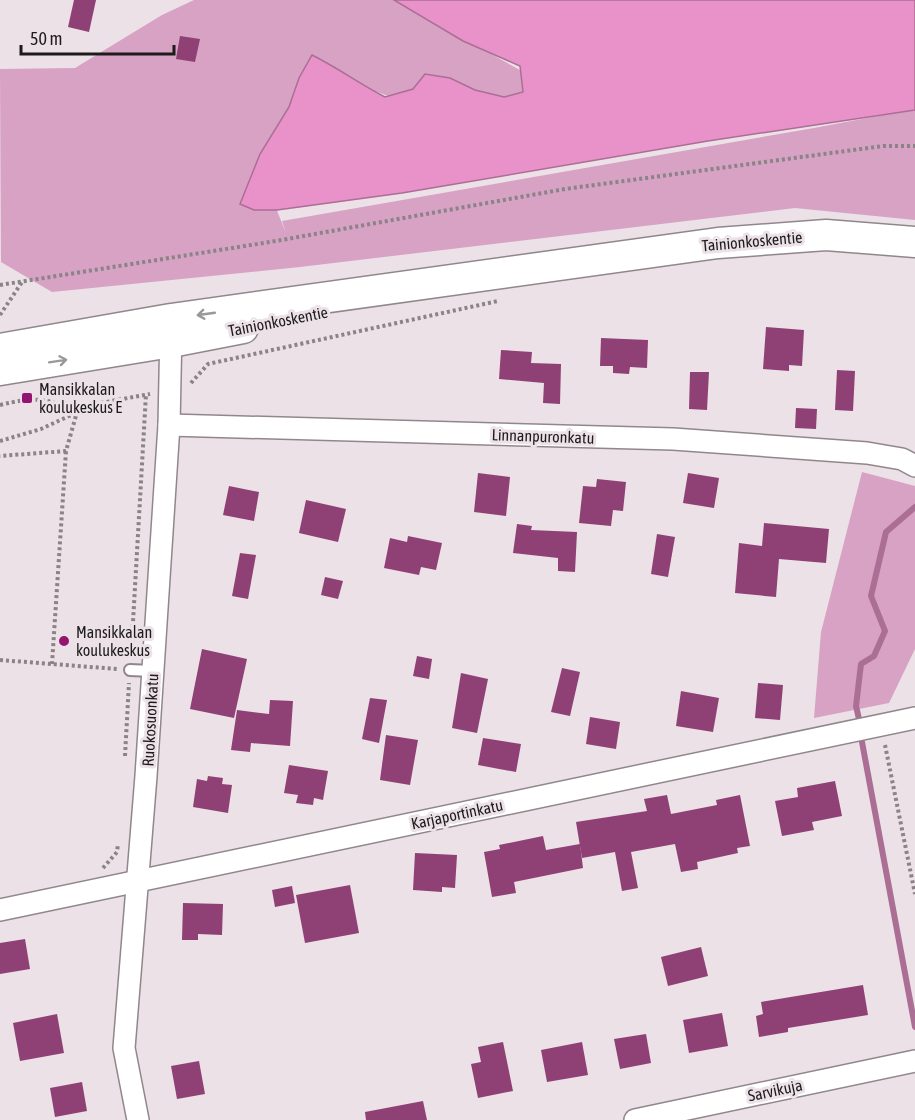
<svg xmlns="http://www.w3.org/2000/svg" width="915" height="1120" font-family="'Asap Condensed',sans-serif">
  <rect width="100%" height="100%" fill="#ebe1e7"/>
  <g fill="#d7a2c3">
    <polygon points="194,0 409,0 419,14 536,79 524,96 409,103 327,75 269,191 286,233 282,221 814,128 915,109 915,220 795,208 300,267 52,292 1,262 0,69 75,68 162,15"/>
    <polygon points="862,472 915,486 915,649 889,703 814,718 821,632"/>
  </g>
  <path fill="#e892c9" stroke="#ab6e95" stroke-width="1.5" d="M394,0H915V110L708,141L402,193L277,210H254L240,204L260,154L289,107L299,78L312,55C338,68 360,84 385,97L413,89L425,74L450,78L475,90L504,97L523,92L520,66L463,41Z"/>
  <g fill="none" stroke-linecap="round" stroke-linejoin="round">
    <g stroke="#ab6e95" stroke-width="6">
      <polyline points="859,719 856,706 861,664 874,656 885,631 871,596 886,532 915,507"/>
      <polyline points="862,742 915,1027"/>
    </g>
  </g>
  <g fill="#8f4075">
    <polygon points="74,0 96,0 89,32 68,27"/>
    <polygon points="180,36 200,39 195,62 176,59"/>
    <polygon points="766,327 804,330 802,366 789,365 789,371 763,369"/>
    <polygon points="601,338 648,340 647,368 630,367 629,374 613,373 613,366 600,366"/>
    <polygon points="501,350 532,352 531,363 561,364 560,404 543,403 544,383 499,379"/>
    <polygon points="837,370 855,371 853,411 835,410"/>
    <polygon points="690,372 709,372 707,410 689,409"/>
    <polygon points="796,408 817,409 816,429 795,428"/>
    <polygon points="478,473 510,477 506,516 474,512"/>
    <polygon points="688,473 719,478 714,508 683,503"/>
    <polygon points="597,479 626,482 623,511 613,510 611,526 579,523 583,486 596,487"/>
    <polygon points="229,486 259,492 254,521 223,515"/>
    <polygon points="306,500 346,509 338,542 299,533"/>
    <polygon points="764,523 829,529 826,563 779,559 776,597 735,593 739,543 762,546"/>
    <polygon points="517,524 532,526 531,530 577,532 575,572 558,571 558,558 513,553"/>
    <polygon points="657,534 675,537 668,577 651,574"/>
    <polygon points="408,536 442,543 436,570 421,567 419,575 384,568 390,538 407,542"/>
    <polygon points="240,553 256,555 248,599 232,596"/>
    <polygon points="325,577 343,581 338,599 321,595"/>
    <polygon points="202,649 247,659 234,718 190,709"/>
    <polygon points="417,656 432,659 429,679 413,676"/>
    <polygon points="562,668 580,672 570,716 551,712"/>
    <polygon points="461,673 488,679 477,733 452,728"/>
    <polygon points="758,683 783,685 780,720 755,718"/>
    <polygon points="681,691 719,698 713,732 676,726"/>
    <polygon points="370,698 387,700 379,743 362,739"/>
    <polygon points="270,700 293,701 290,746 251,743 250,752 231,750 237,710 269,714"/>
    <polygon points="590,717 620,722 616,749 586,744"/>
    <polygon points="386,735 418,740 410,785 380,780"/>
    <polygon points="483,738 521,744 516,772 478,765"/>
    <polygon points="289,765 328,771 323,800 314,798 313,805 296,803 298,795 284,793"/>
    <polygon points="208,776 223,778 222,784 232,785 228,813 193,807 197,779 207,781"/>
    <polygon points="835,781 842,816 812,822 814,830 782,836 775,801 798,797 797,788"/>
    <polygon points="667,795 671,814 717,805 716,800 740,795 750,846 737,848 738,853 697,862 698,869 681,872 675,844 631,852 638,888 622,891 615,852 582,858 576,822 647,811 644,799"/>
    <polygon points="543,836 546,850 580,844 583,868 514,882 516,893 492,897 484,852 500,849 499,845"/>
    <polygon points="415,853 457,855 455,888 442,887 442,892 413,890"/>
    <polygon points="350,885 359,933 305,943 296,895"/>
    <polygon points="292,886 295,903 275,907 272,890"/>
    <polygon points="183,903 223,904 222,935 198,934 198,940 182,940"/>
    <polygon points="25,939 30,969 0,974 0,943"/>
    <polygon points="701,947 708,976 668,986 661,957"/>
    <polygon points="863,985 868,1015 788,1028 788,1032 759,1037 756,1016 763,1014 761,1002"/>
    <polygon points="722,1013 728,1046 689,1053 683,1020"/>
    <polygon points="57,1014 64,1053 20,1061 13,1023"/>
    <polygon points="646,1034 651,1063 620,1069 614,1039"/>
    <polygon points="503,1042 513,1091 478,1098 471,1064 481,1062 478,1047"/>
    <polygon points="582,1042 588,1075 547,1082 541,1050"/>
    <polygon points="199,1061 205,1094 177,1099 171,1066"/>
    <polygon points="82,1082 87,1111 55,1117 50,1088"/>
    <polygon points="423,1101 427,1120 366,1120 365,1112"/>
  </g>
  <g fill="none" stroke-linecap="round" stroke-linejoin="round">
    <g stroke="#90878c" stroke-width="14">
      <polyline id="service" points="130,670 152,671"/>
    </g>
    <g stroke="#90878c" stroke-width="24">
      <g id="minor">
        <polyline points="169,425 673,439 867,453 902,459 915,466"/>
        <polyline points="0,910 915,718"/>
        <polyline points="138,1120 124,1048 146,776 169,425 171,329"/>
        <polyline points="635,1120 915,1061"/>
      </g>
    </g>
    <g stroke="#90878c" stroke-width="33">
      <g id="secondary">
        <polyline points="0,349 171,319 718,243 826,235 915,242"/>
        <polyline points="0,370 171,342 243,328"/>
      </g>
    </g>
    <g stroke="#8a8387" stroke-width="4" stroke-dasharray="3 3" stroke-linecap="butt">
      <polyline points="0,285 276,241 565,189 883,146 915,146"/>
      <polyline points="0,315 22,282"/>
      <polyline points="191,383 208,364 498,301"/>
      <path d="M0,405C33,397 46,397 77,412L66,451L0,456"/>
      <polyline points="0,441 41,429 95,404 150,394"/>
      <polyline points="131,657 146,394"/>
      <polyline points="0,660 117,669"/>
      <polyline points="52,664 66,451"/>
      <polyline points="885,745 915,894"/>
      <polyline points="125,756 129,683"/>
      <polyline points="103,868 117,852 118,844"/>
    </g>
    <use href="#service" stroke="#fff" stroke-width="10"/>
    <use href="#minor" stroke="#fff" stroke-width="21"/>
    <use href="#secondary" stroke="#fff" stroke-width="30"/>
  </g>
  <defs><path id="oneway-shaft" d="M-6 0H5M1.5-3L5.5 0L1.5 3" fill="none" stroke-width="1.6" stroke-linecap="round" stroke-linejoin="round" transform="scale(1.5)"/></defs>
  <g stroke="#9a9899">
    <use href="#oneway-shaft" transform="translate(206 314) rotate(172)"/>
    <use href="#oneway-shaft" transform="translate(58 361) rotate(-9)"/>
  </g>
  <g fill="#911571" stroke="#ebe1e7" stroke-width="2">
    <rect x="21" y="392" width="12" height="12" rx="3"/>
    <circle cx="64" cy="641" r="6"/>
  </g>
  <g text-anchor="middle" dominant-baseline="central" stroke-width="6" stroke-linejoin="round" paint-order="stroke">
    <g font-size="16" fill="#1e1b1d" stroke="#ebe1e7">
      <text transform="translate(752 241) rotate(-5)">Tainionkoskentie</text>
      <text transform="translate(278 321) rotate(-11)">Tainionkoskentie</text>
      <text transform="translate(543 436) rotate(2)">Linnanpuronkatu</text>
      <text transform="translate(150 720) rotate(-87)">Ruokosuonkatu</text>
      <text transform="translate(457 814) rotate(-12)">Karjaportinkatu</text>
      <text transform="translate(775 1090) rotate(-12)">Sarvikuja</text>
    </g>
    <g font-size="16" fill="#1e1b1d" stroke="#ebe1e7" text-anchor="start">
      <text x="39" y="389">Mansikkalan<tspan x="39" dy="18">koulukeskus E</tspan></text>
      <text x="76" y="632">Mansikkalan<tspan x="76" dy="18">koulukeskus</tspan></text>
    </g>
  </g>
  <path d="M21 45v9h153v-9" fill="none" stroke="#1e1b1d" stroke-width="3"/>
  <text x="30" y="45" font-size="18" fill="#1e1b1d" stroke="#ebe1e7" stroke-width="4.5" paint-order="stroke">50 m</text>
</svg>
